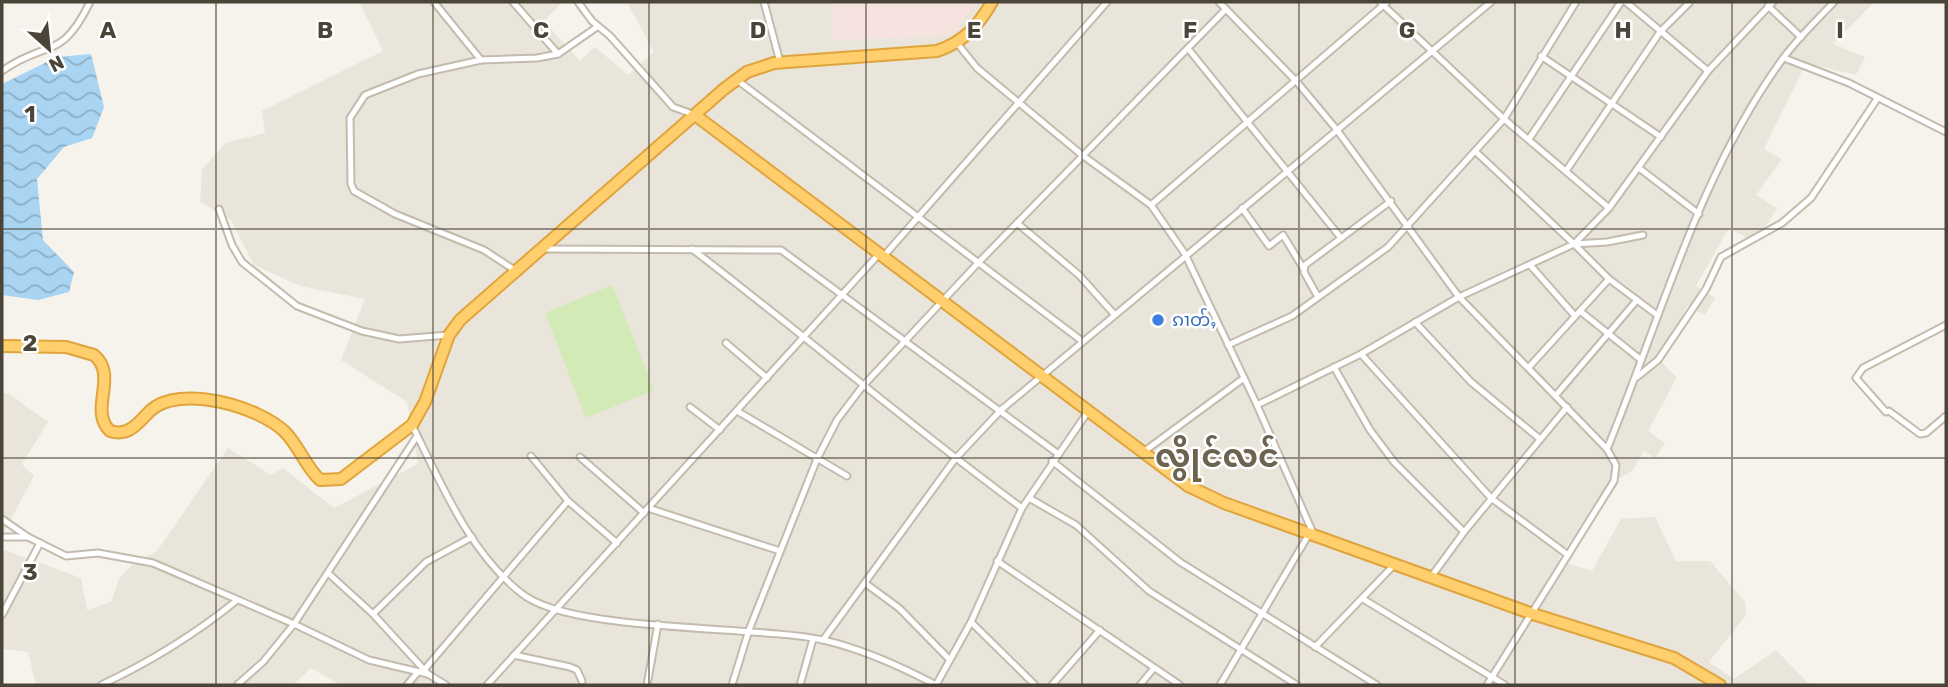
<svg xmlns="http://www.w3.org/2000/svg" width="1948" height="687" font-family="Rubik,'Noto Sans Myanmar',sans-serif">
  <defs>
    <pattern id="water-waves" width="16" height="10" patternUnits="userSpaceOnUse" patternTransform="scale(1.75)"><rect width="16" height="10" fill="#a9d4f2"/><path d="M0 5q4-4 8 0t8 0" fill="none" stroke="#8caec5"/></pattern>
  </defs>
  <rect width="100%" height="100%" fill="#f6f3ec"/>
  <g fill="#eae5da">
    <polygon points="359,2 562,2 544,21 580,61 595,47 628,75 654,52 627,2 833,2 833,40 946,36 953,33 977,2 1874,2 1833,44 1865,57 1856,75 1806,63 1764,149 1782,159 1756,195 1777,208 1756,243 1729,228 1696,286 1715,298 1705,315 1687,306 1661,362 1677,377 1648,431 1665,443 1655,458 1644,451 1632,471 1606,486 1558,560 1592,571 1621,519 1655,517 1676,561 1710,561 1745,602 1746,615 1709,662 1734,679 1776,650 1810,685 341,685 311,668 293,685 36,685 28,652 2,649 2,549 81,578 87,610 111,602 119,579 132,565 157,551 228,448 271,475 283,468 334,508 418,464 407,402 341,360 365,299 300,286 254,265 231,220 200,202 202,170 225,143 265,133 262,111 383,51"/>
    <polygon points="2,393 9,394 48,422 22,464 34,476 2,536"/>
  </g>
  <polygon fill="#f6e3e0" points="833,2 977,2 953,34 946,36 833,40"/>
  <polygon fill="#d2eab5" points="612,285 654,390 586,418 545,313"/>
  <polygon fill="url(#water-waves)" points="91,54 104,107 92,138 64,147 37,179 43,240 74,272 69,292 38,300 2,295 2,84 57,57"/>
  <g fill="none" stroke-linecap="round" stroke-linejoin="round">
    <g stroke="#c2bbae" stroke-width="9">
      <g id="street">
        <polyline points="434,2 481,60"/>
        <polyline points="513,2 558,54"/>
        <polyline points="578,2 592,21 610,36 673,107 695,115"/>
        <polyline points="764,2 780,62"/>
        <polyline points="1219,2 1297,82 1337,130 1459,297 1607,449 1616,465 1614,481 1487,685"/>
        <polyline points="1380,2 1504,119 1609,208"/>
        <polyline points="1626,2 1708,71"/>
        <polyline points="1768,6 1801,37"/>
        <polyline points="957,43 977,68 1082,155 1151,205 1185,254 1257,405 1313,533"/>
        <polyline points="1190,51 1341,238"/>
        <polyline points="1541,56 1661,137"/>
        <polyline points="1784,58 1849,83 1946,132"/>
        <path d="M2,71C47,39 61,62 90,2"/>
        <polyline points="737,80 1082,341"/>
        <polyline points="1529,139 1621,2"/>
        <polyline points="1475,151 1574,244"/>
        <polyline points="1639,168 1699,214"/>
        <polyline points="1566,171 1660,32 1690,2"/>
        <polyline points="1151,205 1387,2"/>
        <polyline points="1242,208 1269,246 1283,235 1303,268"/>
        <polyline points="219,209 232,245 242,262 297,306 362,331 399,339 449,335"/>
        <polyline points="1017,223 1079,275 1114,314"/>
        <polyline points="1643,235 1607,242 1574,244 1609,279 1657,315"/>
        <polyline points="544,249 781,250 1057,453"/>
        <path d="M692,249C803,334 909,425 1022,508"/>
        <polyline points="883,257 1107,2"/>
        <polyline points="1531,266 1575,316"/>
        <polyline points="516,271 484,250 395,214 354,191 351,184 350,118 365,95 418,74 481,60 537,58 558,54 597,27"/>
        <polyline points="1318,297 1304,272 1305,265 1391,201"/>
        <polyline points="1580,311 1640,359"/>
        <polyline points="1415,322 1471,382 1540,439"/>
        <polyline points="1946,325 1863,368 1856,378 1886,412 1889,411 1920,434 1926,433 1946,416"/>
        <polyline points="726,343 767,378"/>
        <polyline points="1228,345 1292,316 1388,247 1504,119 1576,2"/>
        <polyline points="1361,354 1491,498 1568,555"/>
        <polyline points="1530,366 1609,279"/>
        <polyline points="1334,367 1370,430 1394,462 1464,532"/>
        <polyline points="1637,377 1658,360 1706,289 1721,257 1782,223 1811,198 1877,99"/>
        <polyline points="1556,395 1637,300"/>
        <polyline points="1257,405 1361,354 1459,297 1574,244 1609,208 1708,71 1773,2"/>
        <polyline points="690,407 720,430"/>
        <polyline points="737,411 847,476"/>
        <path d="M412,425C441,483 469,552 521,593C569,633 753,625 823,640C863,649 900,666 936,685"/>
        <path d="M1607,449C1661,318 1699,173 1784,57C1799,37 1817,20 1834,2"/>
        <polyline points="1142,453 1244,378"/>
        <polyline points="531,456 568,501 617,543"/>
        <polyline points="580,457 644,513"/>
        <polyline points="1052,461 1180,562 1377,685"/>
        <polyline points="1029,498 1076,525 1149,591 1297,685"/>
        <polyline points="648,508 780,551"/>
        <polyline points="2,519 28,537 66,556 98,553 153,563 294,624 369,660 428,674"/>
        <polyline points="2,537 28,537"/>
        <polyline points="997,561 1180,685"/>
        <polyline points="328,573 373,614 428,674 446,685"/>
        <polyline points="1431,577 1464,532 1567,407"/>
        <polyline points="865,583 899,608 950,660"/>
        <polyline points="1363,599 1505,685"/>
        <polyline points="373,614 426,562 472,537"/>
        <polyline points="2,615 40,543"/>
        <polyline points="971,622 1035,685"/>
        <polyline points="823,640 955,459 1001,410 1491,2"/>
        <polyline points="1315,647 1394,565"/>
        <polyline points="514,655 570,667 577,670 582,681"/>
        <polyline points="424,670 568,501"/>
        <path d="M101,685C150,662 194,635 236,601"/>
        <polyline points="237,685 263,662 294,624 417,436"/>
        <polyline points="407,685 418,672"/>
        <polyline points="487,685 879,254"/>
        <polyline points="647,685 658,624"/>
        <polyline points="732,685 749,630 817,459 837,420 862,387 978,263 1226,9"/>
        <polyline points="800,685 813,639"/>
        <polyline points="936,685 971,622 1022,508 1087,413"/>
        <polyline points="1052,685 1100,630"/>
        <polyline points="1140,685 1154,668"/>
        <polyline points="1220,685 1309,534"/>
      </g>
    </g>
    <g stroke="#e0a43c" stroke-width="14">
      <g id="highway">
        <polyline points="695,115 1188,486 1224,503 1533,614 1674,658 1720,685"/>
        <path d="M2,346L66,347L94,355C119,376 88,410 110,431C129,437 138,423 150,411C179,383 260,407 285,432C299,446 305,466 320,480L341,479L412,425L425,402L449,335L460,320L724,89L747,72L774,63L937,51C964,42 978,26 992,2"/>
      </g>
    </g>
    <use href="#street" stroke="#fff" stroke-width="5"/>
    <use href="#highway" stroke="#ffcf6e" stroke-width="10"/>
  </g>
  <path fill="none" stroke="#4b4439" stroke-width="2" stroke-opacity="0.55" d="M216,2V685M433,2V685M649,2V685M866,2V685M1082,2V685M1299,2V685M1515,2V685M1732,2V685M2,229H1946M2,458H1946"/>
  <circle fill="#3f7fe0" stroke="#fff" stroke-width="2.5" cx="1158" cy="320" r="7"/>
  <g text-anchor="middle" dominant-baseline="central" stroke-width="5" stroke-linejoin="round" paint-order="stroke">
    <g font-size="18" fill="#366cbe" stroke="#fff" text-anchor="start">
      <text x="1172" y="320">ၵၢတ်ႇ</text>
    </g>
    <g font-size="32" font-weight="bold" fill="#6e6250" stroke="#fff">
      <text x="1217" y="456">လွိုင်လင်</text>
    </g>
  </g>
  <g font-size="23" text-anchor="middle" font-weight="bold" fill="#4b4439" stroke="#fff" stroke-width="5" stroke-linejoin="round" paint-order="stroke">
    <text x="108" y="38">A</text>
    <text x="325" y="38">B</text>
    <text x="541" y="38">C</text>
    <text x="758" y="38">D</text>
    <text x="974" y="38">E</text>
    <text x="1190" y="38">F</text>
    <text x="1407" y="38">G</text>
    <text x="1623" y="38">H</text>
    <text x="1840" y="38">I</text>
    <text x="30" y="122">1</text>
    <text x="30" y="351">2</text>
    <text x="30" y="580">3</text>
  </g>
  <rect width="1948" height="687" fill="none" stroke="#4b4439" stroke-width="7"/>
  <g transform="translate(49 49) rotate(153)" stroke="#ffffff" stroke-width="5" paint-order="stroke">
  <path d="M0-5L12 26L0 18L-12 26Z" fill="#4b4439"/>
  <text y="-10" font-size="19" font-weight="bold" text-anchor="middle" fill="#4b4439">N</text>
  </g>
</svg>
